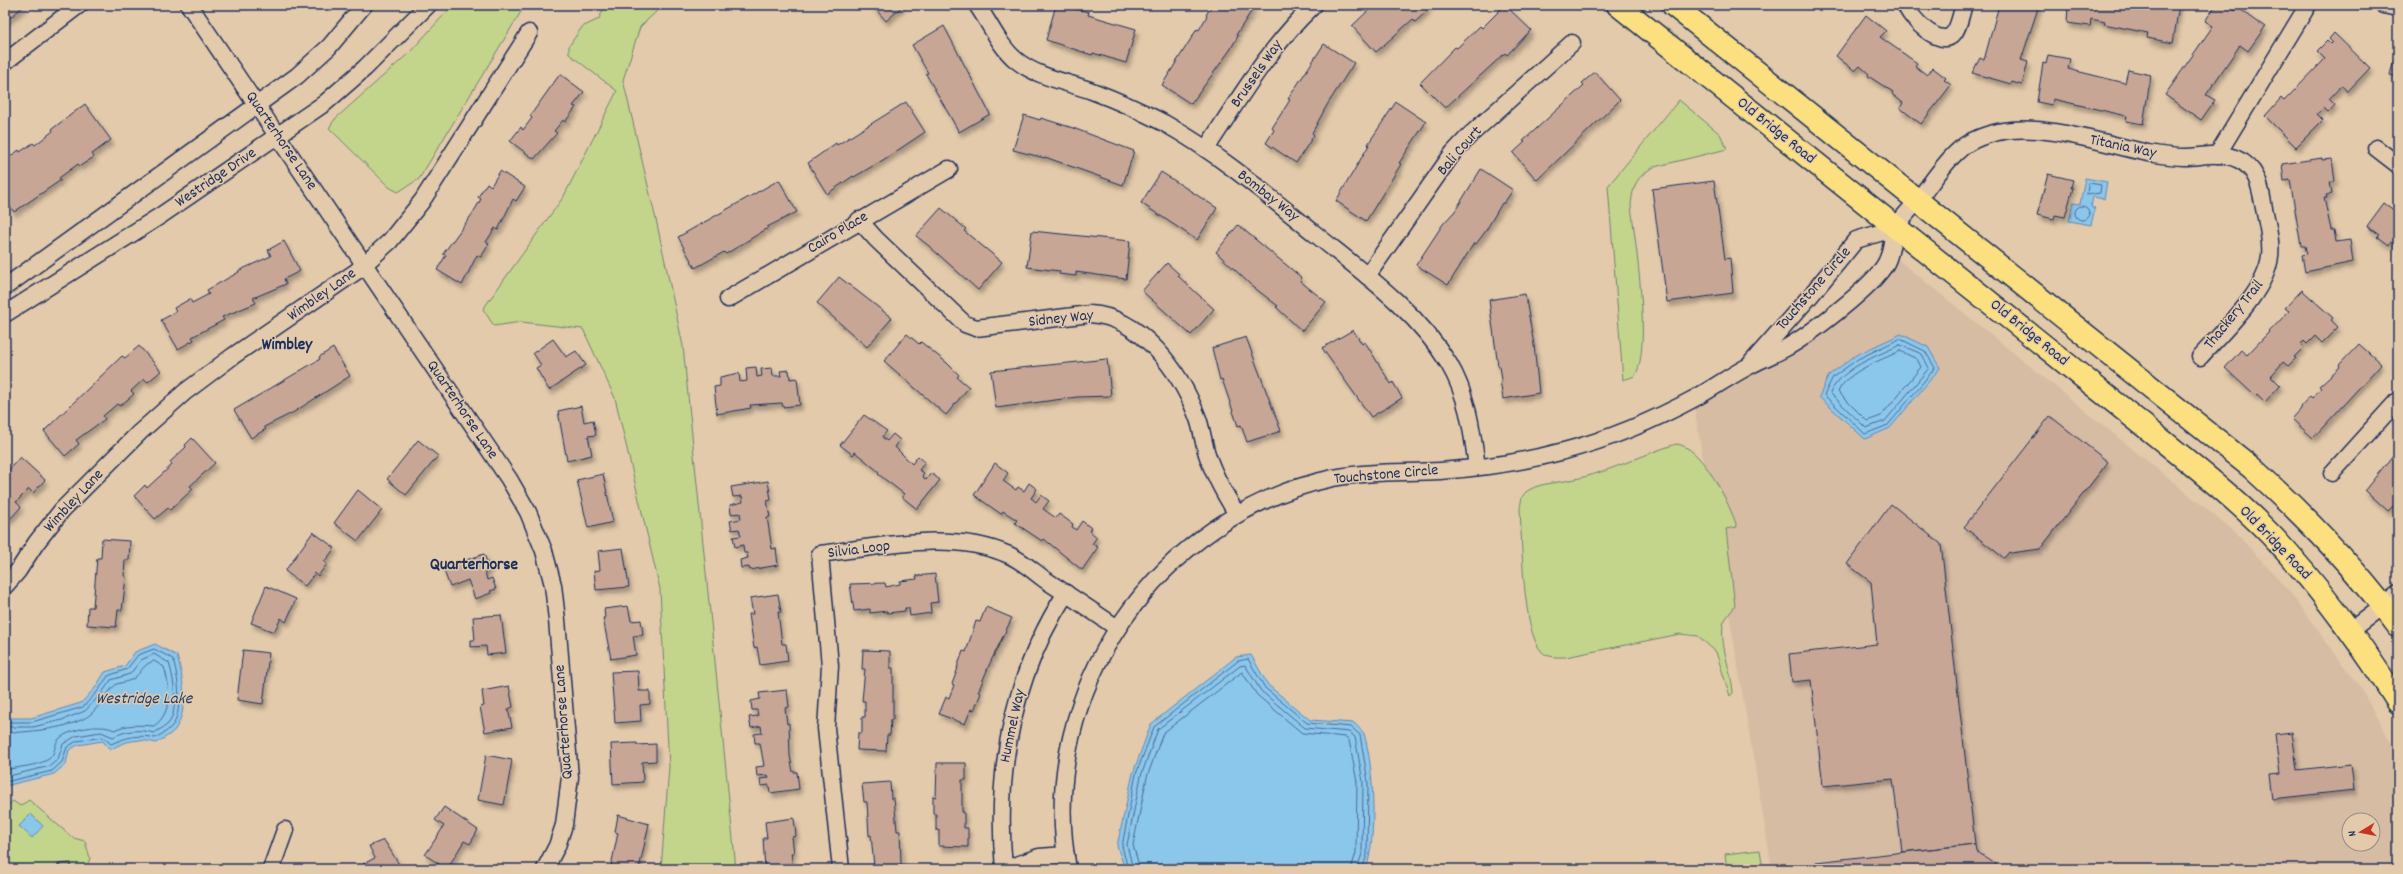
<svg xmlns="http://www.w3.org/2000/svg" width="2403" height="874" font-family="Dekko,sans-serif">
  <defs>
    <filter id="shadow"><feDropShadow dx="2.5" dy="4.5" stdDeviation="2" flood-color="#0004"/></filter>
  </defs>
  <rect width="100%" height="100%" fill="#e3caab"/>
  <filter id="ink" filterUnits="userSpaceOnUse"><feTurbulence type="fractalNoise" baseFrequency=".025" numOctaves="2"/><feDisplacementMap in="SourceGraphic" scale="8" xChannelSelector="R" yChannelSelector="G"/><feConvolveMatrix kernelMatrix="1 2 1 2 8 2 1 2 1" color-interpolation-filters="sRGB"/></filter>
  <g filter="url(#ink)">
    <path fill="#d7bca4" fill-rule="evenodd" d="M1891,254L2234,531L2287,588L2361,689L2398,754V869H1772L1693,400L1793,344ZM2349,820H2373V844H2349Z"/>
    <g fill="#c3d58a" stroke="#6f8274">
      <polygon points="453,5 545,5 540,10 522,10 419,179 398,192 389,187 329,128 335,119 410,52"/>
      <polygon points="605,5 663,5 640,27 623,80 657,224 683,346 736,869 661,869 669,767 660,589 615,398 583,329 521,322 494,326 483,309 564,196 617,91 569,54 569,46 582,27 599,19"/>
      <path d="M1679,100L1720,134L1727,149L1654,167C1637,176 1633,185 1631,205C1635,242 1652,347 1635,376L1623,380L1608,186Z"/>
      <path d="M1676,444C1701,445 1730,504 1737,527L1726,529L1735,606C1732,611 1726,617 1724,622C1718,641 1732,672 1733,693L1730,696L1716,652L1698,636L1680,634L1566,657C1558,657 1548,658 1542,652C1522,632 1522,539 1520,509C1521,503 1521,496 1526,492C1536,484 1553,483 1565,481C1604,475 1638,456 1676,444Z"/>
      <polygon points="29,800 73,838 85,841 90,858 86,869 5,869 5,808 13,801 20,806"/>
      <polygon points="1760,850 1763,869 1727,869 1725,854"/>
    </g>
    <g fill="#8bc6eb" stroke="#5e8ab3">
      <polygon points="2085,178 2107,182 2104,199 2093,197 2091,207 2095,208 2091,225 2069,221 2073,203 2080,204"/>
      <polygon points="1901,334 1928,347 1940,368 1890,428 1865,439 1819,397 1829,375 1856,355"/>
      <path d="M155,644L177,656C183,678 189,707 176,728C173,734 162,739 156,743C138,738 126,740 110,750L103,741L78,745L69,750L66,764L54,774L5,786V718H31L81,703L95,688L105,672L125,666L135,652Z"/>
      <path d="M1251,655L1268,685L1310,720L1354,723C1357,726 1362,730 1364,734C1374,766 1377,838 1366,869H1125L1117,846L1133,773L1151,724L1236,657Z"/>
      <polygon points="31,814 43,826 32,838 19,826"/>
    </g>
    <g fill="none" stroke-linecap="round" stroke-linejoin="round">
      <g stroke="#486b96" stroke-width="1">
        <polygon points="2089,183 2101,185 2100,193 2087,195"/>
        <circle cx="2082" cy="213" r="7"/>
        <polygon points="1900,339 1925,351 1935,368 1888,425 1865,434 1824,395 1833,377 1858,359"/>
        <path d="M1900,345L1922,354L1929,368L1885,421L1866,428L1830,393C1843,367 1875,357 1900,345Z"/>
        <path d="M1900,351L1917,359L1921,367L1881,416L1867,421L1838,392C1847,371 1880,361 1900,351Z"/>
        <path d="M5,722H32L83,707L98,691L108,676L127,669L138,655L154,649L173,659C178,675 184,715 171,727C167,732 160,735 155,738C138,734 127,737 111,744L103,737L77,741L67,747L62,762L52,771L5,782"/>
        <path d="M5,727H33L62,720L85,711L101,694L111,680L130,674L141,660L154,654L169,663C174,678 179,711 168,724C165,727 158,730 154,733C139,729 127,730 113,737L101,732L76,736L63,744L58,759L50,766L5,777"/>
        <path d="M5,733C27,732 73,729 91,714C98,708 111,687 117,684C122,682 129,682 134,678C142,672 143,664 154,661L164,667C170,686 173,713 154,726C140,725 127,724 114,730C101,723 69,729 59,739C53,746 56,756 47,760C36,766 18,767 5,770"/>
        <polyline points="1128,869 1122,846 1136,774 1154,727 1238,661 1248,659 1265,688 1307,723 1351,727 1360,735 1368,782 1367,855 1362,869"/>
        <polyline points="1133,869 1127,845 1141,776 1158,729 1240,666 1245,665 1261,691 1305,728 1349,732 1355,737 1363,782 1362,854 1357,869"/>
        <polyline points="1140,869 1133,845 1147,777 1163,733 1242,672 1257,695 1302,733 1346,737 1349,740 1357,782 1356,853 1351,869"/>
      </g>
    </g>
    <g fill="#c7a696" stroke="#1b2f5e" filter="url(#shadow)">
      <polygon points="5,5 25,5 5,22"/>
      <polygon points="872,5 904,5 886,21"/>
      <polygon points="1056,5 1089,12 1088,15 1136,29 1126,63 1093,53 1092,55 1046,40"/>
      <polygon points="1212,5 1254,7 1236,35 1238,36 1230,50 1191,104 1162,85 1197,29 1199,30 1207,16 1206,15"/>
      <polygon points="1374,5 1430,5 1426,9 1427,11 1415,22 1413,19 1376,52 1352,26"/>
      <polygon points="1505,5 1531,30 1507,55 1505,53 1445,108 1420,83 1455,47 1457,48 1480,26 1482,28"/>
      <polygon points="1999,5 2039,5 2021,60 2028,62 2022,85 2012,82 2011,84 1972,73 1980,58 1984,60"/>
      <polygon points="2068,5 2179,5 2173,43 2147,38 2148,33 2104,24 2105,22 2091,19 2090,26 2067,23"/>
      <polygon points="2216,5 2226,5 2235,11 2237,7 2265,27 2248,51 2240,45 2206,95 2215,100 2201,120 2165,95 2213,26 2205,21"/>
      <polygon points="1866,15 1886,31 1880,37 1917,63 1915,66 1927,75 1933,68 1946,78 1944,80 1951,85 1921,124 1900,108 1903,103 1892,94 1893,92 1868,76 1869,74 1860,66 1855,71 1836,56"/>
      <polygon points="944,26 990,114 959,132 926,74 928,73 912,45"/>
      <polygon points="2334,33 2370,68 2347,92 2342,85 2329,99 2335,105 2328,113 2323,108 2317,114 2323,120 2296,147 2265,116 2281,98 2284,101 2325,59 2317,51 2327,41 2330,44 2332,42 2329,39"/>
      <polygon points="1324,44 1354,63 1327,105 1312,133 1314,135 1296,163 1266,143 1274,130 1272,128 1290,100 1288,99"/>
      <polygon points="2397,47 2398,47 2398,77 2390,75"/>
      <polygon points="2048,55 2070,59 2068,69 2125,83 2128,70 2151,75 2143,124 2126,121 2127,116 2053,99 2052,105 2037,102 2043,63 2046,64"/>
      <polygon points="1595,72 1620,100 1537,180 1513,153 1525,142 1523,141 1584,85 1582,83"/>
      <polygon points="560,74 584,92 573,106 576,107 565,122 563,120 554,131 557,133 534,159 510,141 521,127 523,130 532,118 530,116"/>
      <polygon points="906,102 925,132 883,160 854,177 853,176 827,194 808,163 836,143 837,145"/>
      <polygon points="1396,102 1426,122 1399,163 1401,164 1366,221 1336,201 1369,145 1368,144"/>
      <polygon points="85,104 111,140 92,154 94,157 80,166 78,164 59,178 61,180 14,212 5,199 5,166 7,164 5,160 19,150 20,152 33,143 35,145 53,131 52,129"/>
      <polygon points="1024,115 1040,120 1041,118 1073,128 1134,151 1123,185 1045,157 1045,158 1013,150"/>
      <polygon points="2322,158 2322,160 2332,159 2335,182 2330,182 2332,194 2326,195 2327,198 2324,198 2331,230 2334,230 2336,242 2350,240 2353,262 2305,272 2302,255 2307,254 2305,246 2301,246 2290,180 2284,181 2282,164"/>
      <polygon points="1481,169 1513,190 1504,203 1502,203 1485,232 1476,244 1474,243 1448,285 1416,265 1443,224 1455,211"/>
      <polygon points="500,171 525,187 516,201 513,199 498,230 495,228 486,242 489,244 481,257 477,255 462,285 437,270 446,255 443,254 473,213 481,199 478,197 487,183 491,186"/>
      <polygon points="1161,172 1217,208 1197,240 1141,203"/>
      <polygon points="2048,174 2073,180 2071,188 2073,188 2065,217 2055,215 2054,219 2037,215"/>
      <polygon points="779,180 797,212 767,227 768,228 726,254 724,252 695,268 678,237"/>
      <polygon points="1714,181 1725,259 1730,258 1733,293 1667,302 1652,189"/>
      <polygon points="2384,203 2398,213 2398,247 2391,242 2389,246 2377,237 2379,235 2367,226"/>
      <polygon points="941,208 966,229 964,231 1002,262 978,290 929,246 916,236"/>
      <polygon points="1238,225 1302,278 1300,281 1326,302 1302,331 1276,307 1278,306 1252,286 1216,252"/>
      <polygon points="1032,231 1130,241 1126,279 1076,272 1076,276 1059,274 1060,271 1027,267"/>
      <polygon points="284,241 300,271 284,279 286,284 253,298 256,303 222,317 224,320 192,337 194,340 178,349 161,320 176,312 174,308 190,299 192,303 209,294 207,290 239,272 238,271 271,256 268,250"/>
      <polygon points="1167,263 1179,274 1178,276 1214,309 1191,335 1142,291"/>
      <polygon points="839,277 892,318 867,347 817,303"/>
      <polygon points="2302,290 2333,318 2331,320 2338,327 2322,343 2315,336 2307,344 2304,341 2301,344 2300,343 2303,348 2294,357 2296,358 2288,366 2283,362 2271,376 2280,385 2265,402 2257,394 2255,396 2225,368 2241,350 2247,355 2289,311 2285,308"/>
      <polygon points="1525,294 1534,345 1539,393 1503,399 1500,380 1502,380 1500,366 1498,366 1489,300"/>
      <polygon points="1353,330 1362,344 1365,342 1391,384 1393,382 1402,398 1371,417 1322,348"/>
      <polygon points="907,334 919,344 921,342 947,363 959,375 957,377 969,387 946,415 884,361"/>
      <polygon points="1246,337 1281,431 1247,442 1241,425 1238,426 1222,379 1220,380 1212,348"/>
      <polygon points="553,339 566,357 576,351 586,365 549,390 536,368 541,365 533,353"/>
      <polygon points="2359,344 2381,364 2313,438 2292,419 2301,409 2300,407 2310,396 2312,398 2321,388 2319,386 2340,367 2339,365"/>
      <polygon points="139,346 161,371 148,382 144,379 131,391 134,394 120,406 117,404 103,416 105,419 76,440 79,444 65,456 44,431 122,356 125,358"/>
      <polygon points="333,348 350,376 294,412 264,427 266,429 251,438 234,410 320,359 319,357"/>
      <polygon points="1107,359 1111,396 1077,397 996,408 991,371"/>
      <polygon points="756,367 757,377 762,376 761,369 772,368 773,376 781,376 780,371 789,370 790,379 797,378 800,405 783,407 782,403 750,405 751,408 717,414 714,387 720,386 720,377 739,373 740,382 747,381 746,368"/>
      <polygon points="581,406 584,422 593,420 596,435 588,436 592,455 567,461 558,411"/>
      <polygon points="864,415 887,431 882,437 887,441 893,434 900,440 895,447 912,464 918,456 925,462 919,470 924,473 922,476 926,480 931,473 940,480 917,509 902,497 904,494 878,474 879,472 855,452 853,455 840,445"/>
      <polygon points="2050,416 2108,462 2040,549 2011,553 2009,552 2004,558 1964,527"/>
      <polygon points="192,438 215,463 190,486 193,489 170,510 168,508 155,519 134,496 145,485 147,488 172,465 170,462 186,447 185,445"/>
      <polygon points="418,440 438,456 406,495 387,479"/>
      <polygon points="2398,454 2398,501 2388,511 2365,490 2393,455 2396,457"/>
      <polygon points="20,457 45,480 33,493 29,489 16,502 21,507 9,520 7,519 5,522 5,471 7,472"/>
      <polygon points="995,463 1008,473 1003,481 1016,490 1018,487 1024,491 1029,483 1037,489 1031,498 1036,502 1041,495 1049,501 1043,509 1056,518 1059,514 1073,524 1072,527 1076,530 1082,521 1091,528 1089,531 1097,537 1092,544 1098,547 1082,570 1044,539 1042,541 1015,523 1017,520 1003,511 1001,514 974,495"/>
      <polygon points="603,474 613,522 588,528 577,480"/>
      <polygon points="768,481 771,500 767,501 770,517 767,517 772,549 776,548 778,565 750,570 749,567 741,568 740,560 748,558 747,553 744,553 743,545 735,547 733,537 741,536 739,529 732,530 730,521 741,519 740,513 731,514 730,505 743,502 742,496 733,497 731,487"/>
      <polygon points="358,490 382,510 358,541 334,523"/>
      <polygon points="1891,504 1941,544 1975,844 1902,852 1893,779 1823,786 1811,680 1792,682 1789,654 1877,644 1871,582 1847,564"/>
      <polygon points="313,532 335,548 324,562 327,564 318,576 315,573 305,586 285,571"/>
      <polygon points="102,539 130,541 129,560 125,560 124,576 126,577 122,610 118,610 116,627 87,625 88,607 93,607 97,558 101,558"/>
      <polygon points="623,548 629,587 596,590 594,571 600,570 598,551"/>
      <polygon points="484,554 490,570 485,572 487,580 492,578 496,589 490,591 491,593 475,599 468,580 450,587 443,568"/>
      <polygon points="935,574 938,602 930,603 931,613 910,616 909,608 905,608 905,611 887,613 887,611 870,613 870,609 854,611 850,584 885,583 886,587 900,584 900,581 917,579 916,576"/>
      <polygon points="266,586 296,599 286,622 281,618 274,632 251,623"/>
      <polygon points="778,594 781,612 778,612 782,644 786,644 788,661 760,665 757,647 754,648 749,614 753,614 750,598"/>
      <polygon points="628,606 631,621 641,620 643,635 633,636 636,655 611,659 603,618 605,618 604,609"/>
      <polygon points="986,607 1012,618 990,663 978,692 981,693 974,710 971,709 965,724 939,714 946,697 949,698 954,685 952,684 958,668 957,668 963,651 966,652 976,621 980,622"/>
      <polygon points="501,615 506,653 487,655 486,646 471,647 471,640 475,640 473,617"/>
      <polygon points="243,650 269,653 263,704 237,700"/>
      <polygon points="863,650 890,651 890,668 893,668 893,719 891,719 890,735 887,735 886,751 857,750 858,733 862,733 862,717 865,717 865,701 862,701 865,669 862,669"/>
      <polygon points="638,671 639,691 650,691 650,704 640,705 641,721 615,723 611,672"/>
      <polygon points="509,686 513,707 508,709 512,727 485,732 480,707 484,706 482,691"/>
      <polygon points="787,690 789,707 785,708 787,724 789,723 790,756 793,772 797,772 799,789 770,793 769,785 761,786 760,779 769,778 768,775 757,776 756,767 764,766 760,743 755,743 754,734 762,733 761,726 751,728 749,717 758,716 757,710 752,710 751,701 760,699 759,693"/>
      <polygon points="2292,732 2297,770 2351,764 2354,790 2272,799 2269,775 2280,774 2275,734"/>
      <polygon points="637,743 637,745 656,744 656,761 642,762 643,782 613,784 611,744"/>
      <polygon points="486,755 512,760 504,805 478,800"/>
      <polygon points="937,763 966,763 966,780 962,780 962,812 964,812 964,828 968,828 968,847 939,846 939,830 936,830 936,814 933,814 933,796 936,797"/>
      <polygon points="890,782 891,799 894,798 897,831 900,831 901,864 898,865 898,869 871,869 871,867 874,866 871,835 869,836 867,802 864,802 862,784"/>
      <polygon points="444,807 478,830 470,844 464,841 447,869 425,855 444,826 435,820"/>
      <polygon points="618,815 649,824 639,869 616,869 616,867 611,866 618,833 615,832"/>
      <polygon points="794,818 796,836 792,837 794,853 791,853 793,868 797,869 765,869 763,838 767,838 765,822"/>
      <polygon points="384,840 402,869 361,869 365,867 363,864 375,858 369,846"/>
      <polygon points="1975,844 1976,851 1996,864 1996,869 1817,869 1816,862"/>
      <polygon points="71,863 71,869 58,869 58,864"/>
    </g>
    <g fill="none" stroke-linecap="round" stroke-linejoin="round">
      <g stroke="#1b2f5e" stroke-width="19">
        <g id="minor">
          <polyline points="189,5 509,479 528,512 544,551 553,585 557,620 570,777 564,825 557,846 545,869"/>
          <path d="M977,5C989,22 1000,47 1016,60C1037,77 1067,82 1092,91C1116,100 1141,111 1164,123C1218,153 1266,194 1314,233C1362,272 1417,311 1449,364C1468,396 1472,431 1477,467"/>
          <path d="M1906,5C1909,18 1941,49 1953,34C1959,28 1961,13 1964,5"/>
          <polyline points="2383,5 2398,8"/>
          <polyline points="5,62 79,5"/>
          <polyline points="2376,148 2398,165"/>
          <path d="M1206,149C1239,99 1270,46 1314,5"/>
          <polyline points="2217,155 2308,5"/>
          <path d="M859,220L876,239L965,324L976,328L1090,314C1141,317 1180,371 1197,416C1202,428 1203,442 1207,454C1214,476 1225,495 1237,514"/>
          <polyline points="1367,276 1453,153 1470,135 1572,43"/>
          <polyline points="5,287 297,76 329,47 364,5"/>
          <polyline points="728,299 949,169"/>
          <polyline points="5,314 160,216 325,103 365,68 428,5"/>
          <polyline points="1752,362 1811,295 1856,240 1896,228"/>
          <polyline points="2332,473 2398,400"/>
          <polyline points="5,586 18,571 36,543 62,510 140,432 185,392 233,356 357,271 390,241 422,201 529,33"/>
          <polyline points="2351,630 2398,594"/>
          <polyline points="271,869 285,830"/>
          <path d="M841,869L826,728L830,666L820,554C880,547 952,529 1009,555C1022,561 1032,570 1044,579C1068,595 1093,611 1117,628"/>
          <path d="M1004,869C995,770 1012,677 1066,593"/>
          <polyline points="1005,869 1039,857 1066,855"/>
          <path d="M1068,869C1035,692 1158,515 1333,478C1368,471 1404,473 1440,471C1481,468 1524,462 1564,451C1610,439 1655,420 1697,397C1715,387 1733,374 1751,365C1762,359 1773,355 1784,349C1808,336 1874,286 1886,263C1892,252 1891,239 1896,228C1901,218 1911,209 1918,200C1931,184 1943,164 1958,151C1968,141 1985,135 1998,132C2041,122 2105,144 2148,153C2160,155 2172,157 2184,157C2201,157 2221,151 2237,159C2256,167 2260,185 2263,203C2266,220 2272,239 2270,256C2267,291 2223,331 2200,357"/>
        </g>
      </g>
      <g stroke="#1b2f5e" stroke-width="25">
        <g id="primary">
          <path d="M1618,5L2163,441C2200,471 2238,501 2271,535C2320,587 2360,642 2398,702"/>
          <path d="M1673,5L2252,468C2306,517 2355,567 2398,626"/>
        </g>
      </g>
      <use href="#minor" stroke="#e3caab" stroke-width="16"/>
      <use href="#primary" stroke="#fce080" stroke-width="22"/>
    </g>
  </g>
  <g text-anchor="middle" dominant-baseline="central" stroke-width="3" stroke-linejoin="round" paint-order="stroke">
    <g font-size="16" fill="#1b2f5e" stroke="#e3caab">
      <text transform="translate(1257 74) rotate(-55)">Brussels Way</text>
      <text transform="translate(1776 131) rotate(39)">Old Bridge Road</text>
      <text transform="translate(281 141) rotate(56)">Quarterhorse Lane</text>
      <text transform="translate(2123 147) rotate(12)">Titania Way</text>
      <text transform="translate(1460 151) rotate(-49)">Bali Court</text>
      <text transform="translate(216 178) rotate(-34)">Westridge Drive</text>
      <text transform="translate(1268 196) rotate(38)">Bombay Way</text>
      <text transform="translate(838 233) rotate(-31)">Cairo Place</text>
      <text transform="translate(1814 289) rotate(-49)">Touchstone Circle</text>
      <text transform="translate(322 295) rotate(-35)">Wimbley Lane</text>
      <text transform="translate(2234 315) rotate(-51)">Thackery Trail</text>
      <text transform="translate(1061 319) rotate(-6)">Sidney Way</text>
      <text transform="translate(2029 333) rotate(39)">Old Bridge Road</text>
      <text transform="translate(462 410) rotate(56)">Quarterhorse Lane</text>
      <text transform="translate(1386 475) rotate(-5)">Touchstone Circle</text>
      <text transform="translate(74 501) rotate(-47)">Wimbley Lane</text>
      <text transform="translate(2275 543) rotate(46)">Old Bridge Road</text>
      <text transform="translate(859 550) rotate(-7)">Silvia Loop</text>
      <text transform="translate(564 722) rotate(-94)">Quarterhorse Lane</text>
      <text transform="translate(1013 726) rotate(-78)">Hummel Way</text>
    </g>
    <g font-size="17" font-weight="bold" fill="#1b2f5e" stroke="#e3caab">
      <text x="287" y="346">Wimbley</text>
      <text x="474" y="566">Quarterhorse</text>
    </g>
    <g font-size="17" font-style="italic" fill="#263e6c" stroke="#e3caab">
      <text x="144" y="700">Westridge Lake</text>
    </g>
  </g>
  <rect width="2403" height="874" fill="none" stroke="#e3caab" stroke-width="20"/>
  <rect x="10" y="10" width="2383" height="854" fill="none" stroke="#1b2f5e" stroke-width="1.5" filter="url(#ink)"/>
  <g transform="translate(2361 832) rotate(260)"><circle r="19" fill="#e3caab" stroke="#938c8c"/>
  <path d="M0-3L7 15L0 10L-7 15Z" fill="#c8321e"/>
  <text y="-6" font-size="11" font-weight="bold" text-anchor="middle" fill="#1b2f5e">N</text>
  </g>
</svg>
